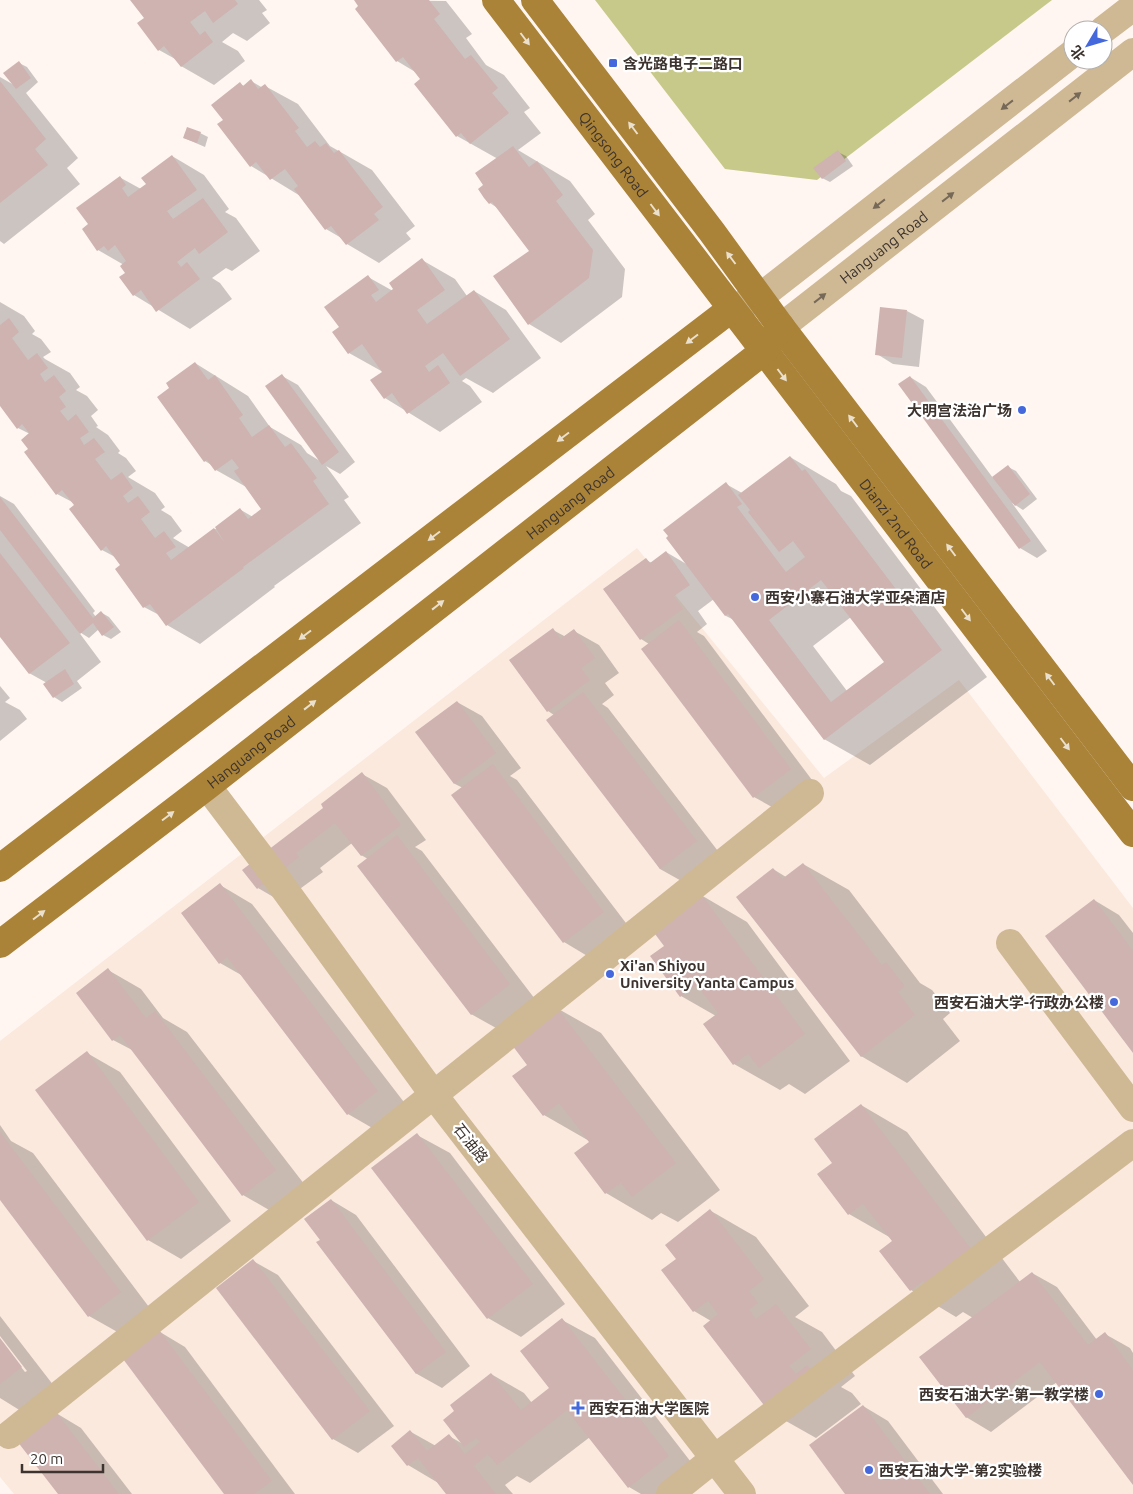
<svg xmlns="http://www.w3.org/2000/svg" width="1133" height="1494" font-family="Ubuntu,'Noto Sans SC',sans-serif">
  <rect width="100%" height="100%" fill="#fff6f1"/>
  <polygon fill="#fbe9de" points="637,548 824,778 959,680 1133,908 1133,1494 14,1494 0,1477 0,1041"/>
  <polygon fill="#c7c98a" points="595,0 1052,0 817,180 725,169"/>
  <g fill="#0003" fill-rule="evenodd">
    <polygon points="132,0 259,0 267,10 262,13 270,23 247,41 233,33 222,42 238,51 245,61 214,85 181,66 177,60 159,50 146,19"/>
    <polygon points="356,0 446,1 472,34 466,38 486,65 504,75 530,108 524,112 541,133 518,150 570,181 595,214 588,220 625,269 622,297 561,343 529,324 531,251 499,209 490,203 485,197 485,186 498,159 457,136 422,79 417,73 397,61 356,9 360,6"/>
    <polygon points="19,63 27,67 38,82 26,93 78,158 67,168 80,184 4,244 0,241 0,77 14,85"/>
    <polygon points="251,81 263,88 265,86 298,104 330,146 372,170 415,226 406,233 411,239 379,263 347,244 343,239 326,229 302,197 251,166 224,120 240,84 244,86"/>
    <polygon points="200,133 208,137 205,147 184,138"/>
    <polygon points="838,152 846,156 853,166 830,182 822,178"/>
    <polygon points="172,156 204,175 229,209 225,212 236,218 260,251 232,271 226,268 212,278 220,283 232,299 190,329 134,295 124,265 98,250 90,225 121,178 141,189 148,184"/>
    <polygon points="422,260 455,279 467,296 474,291 506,310 541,358 493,393 466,378 462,381 470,386 482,402 440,432 385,398 383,372 349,353 341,327 368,277 393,291"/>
    <polygon points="0,302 24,316 35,331 32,334 41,339 51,352 43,357 45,359 70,373 80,387 76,390 87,396 98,410 91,416 98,426 96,427 108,435 120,451 118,453 126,458 136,471 128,477 155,493 165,507 161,510 171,516 182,531 173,538 190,548 241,510 253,517 263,509 248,488 216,470 213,466 205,461 171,389 195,363 248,396 270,427 301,445 307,453 320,461 282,376 298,385 355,462 340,474 326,466 349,497 344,500 361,523 274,586 275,587 200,644 167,625 161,616 144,607 122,565 117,558 102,550 74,503 57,494 30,449 30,434 18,428 0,404"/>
    <polygon points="907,311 924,320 919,367 893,364 877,354"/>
    <polygon points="910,377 926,387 993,478 1008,467 1016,471 1037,499 1023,510 1012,503 1047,551 1037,558 1020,548"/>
    <path d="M790,457L836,484L841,491L851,496L987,677L870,765L824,739L734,620L726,616L714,599L698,611L707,624L697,632L704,636L815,784L779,811L754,797L649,644L641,639L605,589L646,560L652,563L666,552L688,565L726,484L742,493ZM851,617L885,662L847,691L813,646Z"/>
    <polygon points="0,496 14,504 95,611 93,613 96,617 102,613 109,617 121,632 111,639 103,635 99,629 89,638 78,631 101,662 77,681 82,688 62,702 54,697 45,684 47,683 29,673 0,635"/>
    <polygon points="553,630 566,637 574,631 599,645 619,673 605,683 614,695 602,704 608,708 721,855 685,883 660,869 554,715 548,711"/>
    <polygon points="0,686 10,698 5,702 20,710 27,719 0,741"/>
    <polygon points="457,702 482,716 521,768 510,776 517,780 629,927 589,957 564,942 453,795 463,788 455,784 417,732"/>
    <polygon points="362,774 387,788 426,840 415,847 422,851 535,999 496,1028 471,1014 368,859 361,855 352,843 320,868 323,872 282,902 258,888 325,808"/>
    <polygon points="803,864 849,890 920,983 932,990 950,1013 943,1019 960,1041 907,1083 861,1056 773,869 786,877"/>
    <polygon points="220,885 252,904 410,1110 381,1133 348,1114 243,976 220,963"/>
    <polygon points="701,895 747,922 850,1061 805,1094 789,1084 780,1090 734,1064 716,1016 681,996 652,956 666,946"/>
    <polygon points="1094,900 1119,915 1133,933 1133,1050"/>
    <polygon points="108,970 141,989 163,1018 187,1032 308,1189 276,1214 243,1195 134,1051 113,1040"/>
    <polygon points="555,1007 601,1033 720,1190 678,1222 661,1213 652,1220 606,1193 576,1154 591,1142 544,1115 528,1065"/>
    <polygon points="87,1053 120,1072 231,1221 181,1259 148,1240"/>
    <polygon points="861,1105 907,1132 1020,1282 1032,1273 1057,1287 1097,1340 1105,1334 1130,1348 1133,1353 1133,1483 1057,1382 991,1432 966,1417 973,1318 963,1312 956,1317 911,1290 881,1251 894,1241 891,1238 849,1214 833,1163"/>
    <polygon points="0,1125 11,1141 33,1153 152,1311 121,1334 89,1316 0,1198"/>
    <polygon points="417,1135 450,1153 565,1304 521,1337 488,1318 373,1168"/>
    <polygon points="331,1200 356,1215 470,1366 442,1388 417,1374 318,1242 321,1240"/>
    <polygon points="711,1211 756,1237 809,1306 795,1317 822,1332 855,1376 841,1387 852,1393 861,1404 816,1438 770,1412 711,1321 694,1311"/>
    <polygon points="253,1261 278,1275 394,1426 358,1453 333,1439"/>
    <polygon points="0,1316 54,1386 21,1411 0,1398 0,1340 25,1372 27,1371 0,1336"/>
    <polygon points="562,1320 595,1338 701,1475 677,1494 641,1494 629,1487 590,1437 530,1483 517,1476 505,1485 513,1494 447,1494 440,1484 408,1465 411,1432 436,1446 449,1436 463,1444 456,1411 491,1374 524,1393 532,1403 551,1388"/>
    <polygon points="160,1332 185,1347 295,1494 226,1494"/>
    <polygon points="863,1406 888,1421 943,1494 847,1494"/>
    <polygon points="56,1413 81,1428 132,1494 60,1494"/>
  </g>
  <g fill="#ceb3b1" fill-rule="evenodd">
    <polygon points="130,0 235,0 238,4 213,23 205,11 190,22 200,35 205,31 213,42 181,67 164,46 158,51 137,23 144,18"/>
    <polygon points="354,0 429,0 440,14 434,19 465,59 471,55 498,88 492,93 509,113 470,144 461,133 456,137 414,84 420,79 403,57 396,62 355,9 358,6"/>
    <polygon points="19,61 31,78 16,89 3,73"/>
    <polygon points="251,79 258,89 265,84 299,128 295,131 307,147 315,141 320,147 326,143 334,153 339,150 383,207 374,214 379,220 346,245 331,226 325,230 294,189 298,186 285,169 270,180 256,162 250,167 217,124 223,120 211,105 240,82 243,86"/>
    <polygon points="0,81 46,139 35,149 48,165 0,203"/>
    <polygon points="187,127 201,132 197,143 183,138"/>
    <polygon points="513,146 529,167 537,161 563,195 556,201 593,250 589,278 528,325 493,276 529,251 492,202 489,204 484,198 478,189 483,185 475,173"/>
    <polygon points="838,150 846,161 822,179 813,168"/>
    <polygon points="172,155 197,190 167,211 173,219 203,198 228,232 199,254 195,248 177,262 181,267 187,262 200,279 156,312 141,290 133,296 119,277 125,273 120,266 126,261 115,245 108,251 104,246 97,251 82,229 88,224 76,208 120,176 126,185 122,188 128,197 146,184 141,178"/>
    <polygon points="422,258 445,290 417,310 427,324 474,290 510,339 460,376 443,353 425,366 429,372 438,365 450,383 407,414 392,393 384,399 370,380 382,372 362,344 348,354 332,332 339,327 324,307 368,275 379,290 371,295 376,302 393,289 389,283"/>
    <polygon points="880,307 907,310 902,358 875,355"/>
    <polygon points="9,318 19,332 12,338 28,360 37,353 48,368 40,374 45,382 54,375 66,391 59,397 66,407 60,411 68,421 76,414 89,432 80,438 84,445 94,438 105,452 95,459 111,480 122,472 133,488 123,496 128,503 138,496 150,512 141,519 155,538 164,531 176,547 166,553 171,560 214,528 225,543 215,527 240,508 248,519 261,509 234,471 239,468 232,459 215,471 207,460 204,462 157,397 169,388 166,383 195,362 208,380 215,375 243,415 239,418 252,437 269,425 285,447 291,443 317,478 313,481 329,504 243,567 244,568 166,626 150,604 143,608 115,569 120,565 106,546 101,551 69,509 74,505 62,490 56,495 24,452 28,449 21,440 29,433 22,424 17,429 0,406 0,325"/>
    <polygon points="282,374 339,452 322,465 265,386"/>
    <polygon points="910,376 1031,541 1019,549 898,384"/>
    <path d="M790,456L802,471L805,469L942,650L824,740L728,614L725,616L666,538L668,536L663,530L726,482L742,504L737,507L786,572L805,557L793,541L779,552L748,512L750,510L738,495ZM821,580L884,662L831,702L769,620Z"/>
    <polygon points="1008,465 1030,494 1015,506 992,477"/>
    <polygon points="0,497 93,618 101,611 114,627 102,636 93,623 80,634 0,530"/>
    <polygon points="666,551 690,585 674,596 683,609 640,640 603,589 646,558 650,563"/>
    <polygon points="0,553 70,643 29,674 0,637"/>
    <polygon points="679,620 791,769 753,798 641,649"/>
    <polygon points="553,628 560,639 574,629 595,658 581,668 590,680 547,712 509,660"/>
    <polygon points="65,669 74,684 53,698 43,684"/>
    <polygon points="583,692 697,841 660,869 546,720"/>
    <polygon points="457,701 496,753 454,784 415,732"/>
    <polygon points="493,764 604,912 563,943 451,795"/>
    <polygon points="362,772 401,825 361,856 335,823 296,853 299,857 257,889 242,870 323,808 321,804"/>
    <polygon points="397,835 510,984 471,1015 357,866"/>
    <polygon points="803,863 882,965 886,962 905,986 898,992 915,1015 861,1057 736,897 773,868 782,879"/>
    <polygon points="220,883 378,1091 347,1115 227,957 219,964 181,913"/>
    <polygon points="701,894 805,1034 759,1068 748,1054 733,1065 703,1024 718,1013 697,985 680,997 650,956 664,946 652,930"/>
    <polygon points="1094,899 1133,951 1133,1053 1045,936"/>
    <polygon points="108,968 146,1018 155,1011 276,1170 242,1196 120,1035 112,1041 76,993"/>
    <polygon points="555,1005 676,1163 632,1197 621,1183 605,1194 574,1153 589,1142 559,1103 543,1116 512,1076 527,1065 509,1041"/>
    <polygon points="87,1051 199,1202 147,1241 35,1090"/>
    <polygon points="861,1104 981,1262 934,1297 923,1281 910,1291 879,1251 892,1241 863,1204 848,1215 817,1174 832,1163 814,1139"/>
    <polygon points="0,1132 121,1292 88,1317 0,1200"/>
    <polygon points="417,1133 533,1284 487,1319 371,1168"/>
    <polygon points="331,1199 446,1352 416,1374 316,1242 320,1240 304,1219"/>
    <polygon points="710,1209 764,1279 749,1291 758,1303 749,1310 756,1319 776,1304 811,1349 789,1366 796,1374 807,1365 816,1377 770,1413 703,1326 718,1314 708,1301 693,1312 661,1270 676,1259 665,1245"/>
    <polygon points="253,1259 370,1411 332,1440 216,1288"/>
    <polygon points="1032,1272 1088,1345 1105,1332 1133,1370 1133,1485 1040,1362 966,1418 919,1357"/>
    <polygon points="562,1318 669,1456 628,1488 567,1410 497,1465 488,1454 474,1466 496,1494 446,1494 418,1458 407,1466 391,1446 410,1430 427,1451 449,1434 465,1454 480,1442 476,1438 464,1447 443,1420 454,1411 450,1405 491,1373 521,1410 549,1388 520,1351"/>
    <polygon points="160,1331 272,1481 254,1494 224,1494 123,1359"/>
    <polygon points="0,1338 22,1367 0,1384"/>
    <polygon points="863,1405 930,1494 845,1494 809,1445"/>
    <polygon points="56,1412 119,1494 58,1494 17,1441"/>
  </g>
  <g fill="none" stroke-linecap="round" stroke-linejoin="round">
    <g stroke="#cfb995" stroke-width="28">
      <polyline points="1103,30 1133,7"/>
      <polyline points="731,309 760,297 1073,53"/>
      <path id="s1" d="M781,327L1133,52"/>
      <polyline points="207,786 272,872 433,1094 742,1494"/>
      <polyline points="1010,943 1133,1108"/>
      <polyline points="9,1435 810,793"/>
      <polyline points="670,1494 715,1458 1133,1143"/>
    </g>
    <g stroke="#aa8338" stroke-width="28">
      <path id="s2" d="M496,0L1133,833"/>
      <polyline points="535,0 712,232 781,327 1133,787"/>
      <polyline points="0,868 731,309"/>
      <path id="s3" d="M0,944L207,786L764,351L781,327"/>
    </g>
  </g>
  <defs><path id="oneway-solid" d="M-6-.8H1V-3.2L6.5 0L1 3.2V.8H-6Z" transform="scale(1.25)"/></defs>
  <g fill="#eae0cd">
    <use href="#oneway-solid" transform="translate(525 39) rotate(53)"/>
    <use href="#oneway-solid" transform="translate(633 128) rotate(-127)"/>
    <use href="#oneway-solid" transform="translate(655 210) rotate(53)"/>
    <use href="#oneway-solid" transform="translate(731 258) rotate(-127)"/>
    <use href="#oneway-solid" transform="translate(692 339) rotate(143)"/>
    <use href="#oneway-solid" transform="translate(782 375) rotate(53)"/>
    <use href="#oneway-solid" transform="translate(853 421) rotate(-127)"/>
    <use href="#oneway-solid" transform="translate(563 437) rotate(143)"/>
    <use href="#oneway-solid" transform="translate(434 536) rotate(143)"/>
    <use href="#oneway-solid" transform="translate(951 550) rotate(-127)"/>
    <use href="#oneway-solid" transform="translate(438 605) rotate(-38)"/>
    <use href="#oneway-solid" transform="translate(966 615) rotate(53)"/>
    <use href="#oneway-solid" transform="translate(305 635) rotate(143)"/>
    <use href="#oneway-solid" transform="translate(1050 679) rotate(-127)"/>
    <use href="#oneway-solid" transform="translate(310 705) rotate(-38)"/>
    <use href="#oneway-solid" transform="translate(1065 744) rotate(53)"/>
    <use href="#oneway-solid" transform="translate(168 816) rotate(-37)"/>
    <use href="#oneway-solid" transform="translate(39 915) rotate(-37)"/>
  </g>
  <g fill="#776958">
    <use href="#oneway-solid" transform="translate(1075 97) rotate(-38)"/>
    <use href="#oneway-solid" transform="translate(1007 105) rotate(142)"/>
    <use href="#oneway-solid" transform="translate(948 197) rotate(-38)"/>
    <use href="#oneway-solid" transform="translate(879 204) rotate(142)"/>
    <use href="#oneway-solid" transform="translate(820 298) rotate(-38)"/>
  </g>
  <g fill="#4569dc" stroke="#fff" stroke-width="2">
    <rect x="608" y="58" width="10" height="10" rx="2.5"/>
    <circle cx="1022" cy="410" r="5"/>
    <circle cx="755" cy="597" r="5"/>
    <circle cx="610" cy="974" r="5"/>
    <circle cx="1114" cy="1002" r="5"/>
    <circle cx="1099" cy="1394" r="5"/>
    <path d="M575.5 1400.5h5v5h5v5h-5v5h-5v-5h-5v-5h5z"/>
    <circle cx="869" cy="1470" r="5"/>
  </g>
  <g text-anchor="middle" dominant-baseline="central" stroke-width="4.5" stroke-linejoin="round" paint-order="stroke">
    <g font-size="15" font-weight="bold" fill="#3d342f" stroke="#fff" text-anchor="start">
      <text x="623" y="63">含光路电子二路口</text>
      <text x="1012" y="410" text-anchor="end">大明宫法治广场</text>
      <text x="765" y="597">西安小寨石油大学亚朵酒店</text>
      <text x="620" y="965">Xi'an Shiyou<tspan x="620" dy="17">University Yanta Campus</tspan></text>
      <text x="1104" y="1002" text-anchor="end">西安石油大学-行政办公楼</text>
      <text x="1089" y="1394" text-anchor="end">西安石油大学-第一教学楼</text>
      <text x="589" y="1408">西安石油大学医院</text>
      <text x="879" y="1470">西安石油大学-第2实验楼</text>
    </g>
    <g font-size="15" fill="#3d342f" stroke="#fff">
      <text stroke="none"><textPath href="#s2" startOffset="194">Qingsong Road</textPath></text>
      <text stroke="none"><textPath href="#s1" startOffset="130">Hanguang Road</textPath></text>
      <text stroke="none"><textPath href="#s3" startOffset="721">Hanguang Road</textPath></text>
      <text stroke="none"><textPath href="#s2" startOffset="659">Dianzi 2nd Road</textPath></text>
      <text stroke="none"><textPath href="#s3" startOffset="316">Hanguang Road</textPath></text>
      <text transform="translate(471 1143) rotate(52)">石油路</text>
    </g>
  </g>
  <g transform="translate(1088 45) rotate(232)"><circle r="24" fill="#ffffff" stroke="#b1aeac"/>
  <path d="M0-4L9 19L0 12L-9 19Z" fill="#4569dc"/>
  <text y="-8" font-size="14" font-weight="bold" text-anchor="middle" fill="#3d342f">北</text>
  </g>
  <path d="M22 1464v8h81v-8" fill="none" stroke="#3d342f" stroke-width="2.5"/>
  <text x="30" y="1464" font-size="15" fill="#3d342f" stroke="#ffffff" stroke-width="4" paint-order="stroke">20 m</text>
</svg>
